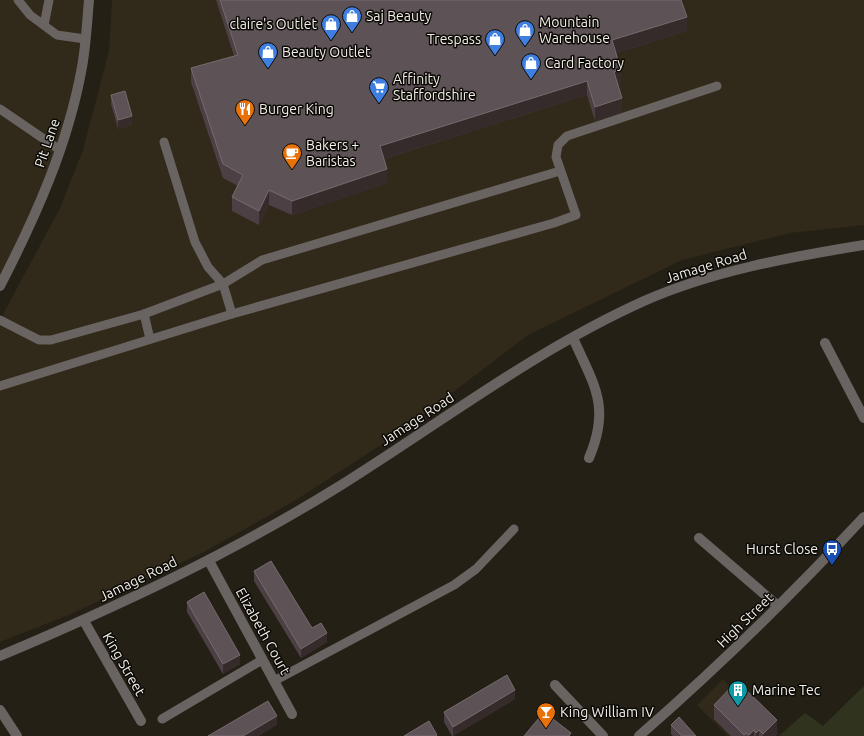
<svg xmlns="http://www.w3.org/2000/svg" width="864" height="736" font-family="Ubuntu,sans-serif">
  <rect width="100%" height="100%" fill="#252016"/>
  <g fill="#312919">
    <polygon points="0,0 89,0 70,123 0,286"/>
    <polygon points="112,0 864,0 864,225 790,233 682,260 528,335 401,432 296,500 204,552 71,614 0,642 0,320 60,208 83,150 109,51"/>
    <polygon points="723,679 737,695 780,735 728,736 697,705"/>
  </g>
  <polygon fill="#30341f" points="864,686 864,736 779,736 805,713 823,726"/>
  <g fill="none" stroke-linecap="round" stroke-linejoin="round">
    <g stroke="#696362" stroke-width="9">
      <polyline points="18,0 30,15 57,35 85,39"/>
      <polyline points="44,25 49,0"/>
      <polyline points="0,109 60,150"/>
      <polyline points="164,142 195,242 208,267 223,284 232,314"/>
      <polyline points="144,314 150,339"/>
      <polyline points="0,320 39,340 51,340 144,314 223,284 262,260 560,171"/>
      <polyline points="0,386 232,314 554,223 576,215 556,157 558,145 567,136 717,86"/>
      <polyline points="274,681 454,585 476,569 514,529"/>
      <polyline points="162,719 262,660"/>
    </g>
    <g stroke="#696362" stroke-width="10">
      <path d="M0,286C36,216 68,145 82,67C86,45 87,22 89,0"/>
      <path d="M573,338C594,385 611,406 589,458"/>
      <polyline points="825,343 864,418"/>
      <polyline points="699,538 778,606"/>
      <polyline points="209,561 292,714"/>
      <polyline points="84,621 141,721"/>
      <polyline points="555,685 603,736"/>
      <polyline points="0,710 17,736"/>
    </g>
    <g stroke="#696362" stroke-width="10">
      <path d="M0,656C116,607 230,554 338,487C439,424 535,350 644,301C712,271 790,257 864,245"/>
      <path d="M639,736C718,667 793,594 864,517"/>
    </g>
  </g>
  <g fill="#4c4045">
    <polygon points="216,0 681,0 687,31 616,53 621,84 618,85 622,112 595,121 587,95 384,159 387,183 292,215 269,205 259,225 232,211 232,197 238,186 223,178 191,82 191,68 234,56"/>
    <polygon points="111,95 132,125 118,129 111,104"/>
    <polygon points="254,571 312,628 327,642 301,658 254,581"/>
    <polygon points="187,602 240,664 223,674 187,612"/>
    <polygon points="515,699 453,736 452,736 444,722 444,712"/>
    <polygon points="714,705 777,734 775,736 731,736 714,719"/>
    <polygon points="671,725 696,736 673,736 671,734"/>
  </g>
  <g fill="#352b2b">
    <polygon points="687,17 687,31 612,54 612,40"/>
    <polygon points="621,70 621,84 614,86 614,72"/>
    <polygon points="587,81 587,95 380,160 380,146"/>
    <polygon points="622,98 622,112 595,121 595,107"/>
    <polygon points="132,116 132,125 118,129 118,120"/>
    <polygon points="387,169 387,183 292,215 292,201"/>
    <polygon points="269,190 269,205 259,225 259,211"/>
    <polygon points="327,633 327,642 301,658 301,649"/>
    <polygon points="240,655 240,664 223,674 223,664"/>
    <polygon points="515,690 515,699 453,736 453,727"/>
    <polygon points="277,716 277,725 259,736 243,736"/>
    <polygon points="777,720 777,734 775,736 763,736 763,734"/>
    <polygon points="754,730 754,736 749,736 749,735"/>
    <polygon points="759,730 759,736 756,736 756,733"/>
  </g>
  <g fill="#5d5357" stroke="#756b6e">
    <polygon points="220,0 681,0 687,17 612,40 621,70 614,72 622,98 595,107 587,81 380,146 387,169 292,201 269,190 259,211 232,197 243,175 223,164 191,68 238,55"/>
    <polygon points="125,91 132,116 118,120 111,95"/>
    <polygon points="271,561 312,628 321,623 327,633 301,649 254,571"/>
    <polygon points="204,592 240,655 223,664 187,602"/>
    <polygon points="507,675 515,690 453,727 444,712"/>
    <polygon points="737,681 777,720 763,734 759,730 756,733 754,730 749,735 746,733 744,735 714,705"/>
    <polygon points="268,701 277,716 243,736 208,736"/>
    <polygon points="544,712 571,733 569,736 524,736"/>
    <polygon points="679,717 696,736 682,736 671,725"/>
    <polygon points="429,721 437,735 436,736 404,736"/>
  </g>
  <defs>
    <g id="shop-pin" transform="scale(1)"><path d="M0 17L-7.5 6A9.5 9.5 0 1 1 7.5 6Z" fill="#3f7fe0" stroke="#0c0a06"/><path d="M-5-2.5h2.3a2.7 3.5 0 0 1 5.4 0H5L5.5 6h-11ZM-1.5-2.5h3a1.5 2.3 0 0 0-3 0Z" fill="#fff"/></g>
    <g id="supermarket-pin" transform="scale(1)"><path d="M0 17L-7.5 6A9.5 9.5 0 1 1 7.5 6Z" fill="#3f7fe0" stroke="#0c0a06"/><path d="M-6-5.5h2.5l.6 2H6L4.5 2H-2.5L-4.4-4H-6ZM-1.5 3.2a1.3 1.3 0 1 0 .1 0ZM3 3.2a1.3 1.3 0 1 0 .1 0Z" fill="#fff"/></g>
    <g id="restaurant-pin" transform="scale(1)"><path d="M0 17L-7.5 6A9.5 9.5 0 1 1 7.5 6Z" fill="#e8710a" stroke="#0c0a06"/><path d="M-5-6h1v4h1v-4h1v4h1v-4h1v5L-1.5 .5V6h-2V.5L-5-1ZM5-6V6H3V1.5H1.5Q1.5-4 5-6Z" fill="#fff"/></g>
    <g id="cafe-pin" transform="scale(1)"><path d="M0 17L-7.5 6A9.5 9.5 0 1 1 7.5 6Z" fill="#e8710a" stroke="#0c0a06"/><path d="M-5.5-4.5H6V0H3Q3 3.5 0 3.5H-2.5Q-5.5 3.5-5.5 0ZM3-3.2v2h1.7v-2ZM-6 4.5H4V6H-6Z" fill="#fff"/></g>
    <g id="bus-pin" transform="scale(1)"><path d="M0 17L-7.5 6A9.5 9.5 0 1 1 7.5 6Z" fill="#1a4fb4" stroke="#0c0a06"/><path d="M-5-6H5V4H4V6H2V4H-2V6H-4V4H-5ZM-3.5-4V0h7V-4ZM-3.5 1.2v1.5H-2V1.2ZM2 1.2v1.5H3.5V1.2Z" fill="#fff"/></g>
    <g id="building-pin" transform="scale(1)"><path d="M0 17L-7.5 6A9.5 9.5 0 1 1 7.5 6Z" fill="#0f9aa8" stroke="#0c0a06"/><path d="M-4-6H4V6H1V3H-1V6H-4ZM-2.5-4.3h1.7v1.8h-1.7ZM.8-4.3h1.7v1.8H.8ZM-2.5-1h1.7V.8h-1.7ZM.8-1h1.7V.8H.8Z" fill="#fff"/></g>
    <g id="bar-pin" transform="scale(1)"><path d="M0 17L-7.5 6A9.5 9.5 0 1 1 7.5 6Z" fill="#e8710a" stroke="#0c0a06"/><path d="M-6-5H6L.8 .8V4.5H3.5V6h-7V4.5H-.8V.8Z" fill="#fff"/></g>
  </defs>
  <g fill-rule="evenodd">
    <use href="#shop-pin" x="352" y="16"/>
    <use href="#shop-pin" x="331" y="24"/>
    <use href="#shop-pin" x="525" y="30"/>
    <use href="#shop-pin" x="495" y="39"/>
    <use href="#shop-pin" x="268" y="52"/>
    <use href="#shop-pin" x="531" y="63"/>
    <use href="#supermarket-pin" x="379" y="87"/>
    <use href="#restaurant-pin" x="245" y="109"/>
    <use href="#cafe-pin" x="292" y="153"/>
    <use href="#bus-pin" x="832" y="549"/>
    <use href="#building-pin" x="738" y="690"/>
    <use href="#bar-pin" x="546" y="712"/>
  </g>
  <g text-anchor="middle" dominant-baseline="central" stroke-width="3" stroke-linejoin="round" paint-order="stroke">
    <g font-size="14" fill="#f2efe8" stroke="#0c0a06" text-anchor="start">
      <text x="366" y="16">Saj Beauty</text>
      <text x="539" y="22">Mountain<tspan x="539" dy="16">Warehouse</tspan></text>
      <text x="317" y="24" text-anchor="end">claire's Outlet</text>
      <text x="481" y="39" text-anchor="end">Trespass</text>
      <text x="282" y="52">Beauty Outlet</text>
      <text x="545" y="63">Card Factory</text>
      <text x="393" y="79">Affinity<tspan x="393" dy="16">Staffordshire</tspan></text>
      <text x="259" y="109">Burger King</text>
      <text x="306" y="145">Bakers +<tspan x="306" dy="16">Baristas</tspan></text>
      <text x="818" y="549" text-anchor="end">Hurst Close</text>
      <text x="752" y="690">Marine Tec</text>
      <text x="560" y="712">King William IV</text>
    </g>
    <g font-size="14" fill="#f2efe8" stroke="#0c0a06">
      <text transform="translate(47 143) rotate(-71)">Pit Lane</text>
      <text transform="translate(706 266) rotate(-17)">Jamage Road</text>
      <text transform="translate(417 419) rotate(-33)">Jamage Road</text>
      <text transform="translate(138 579) rotate(-26)">Jamage Road</text>
      <text transform="translate(745 620) rotate(-44)">High Street</text>
      <text transform="translate(263 631) rotate(61)">Elizabeth Court</text>
      <text transform="translate(124 664) rotate(60)">King Street</text>
    </g>
  </g>
</svg>
